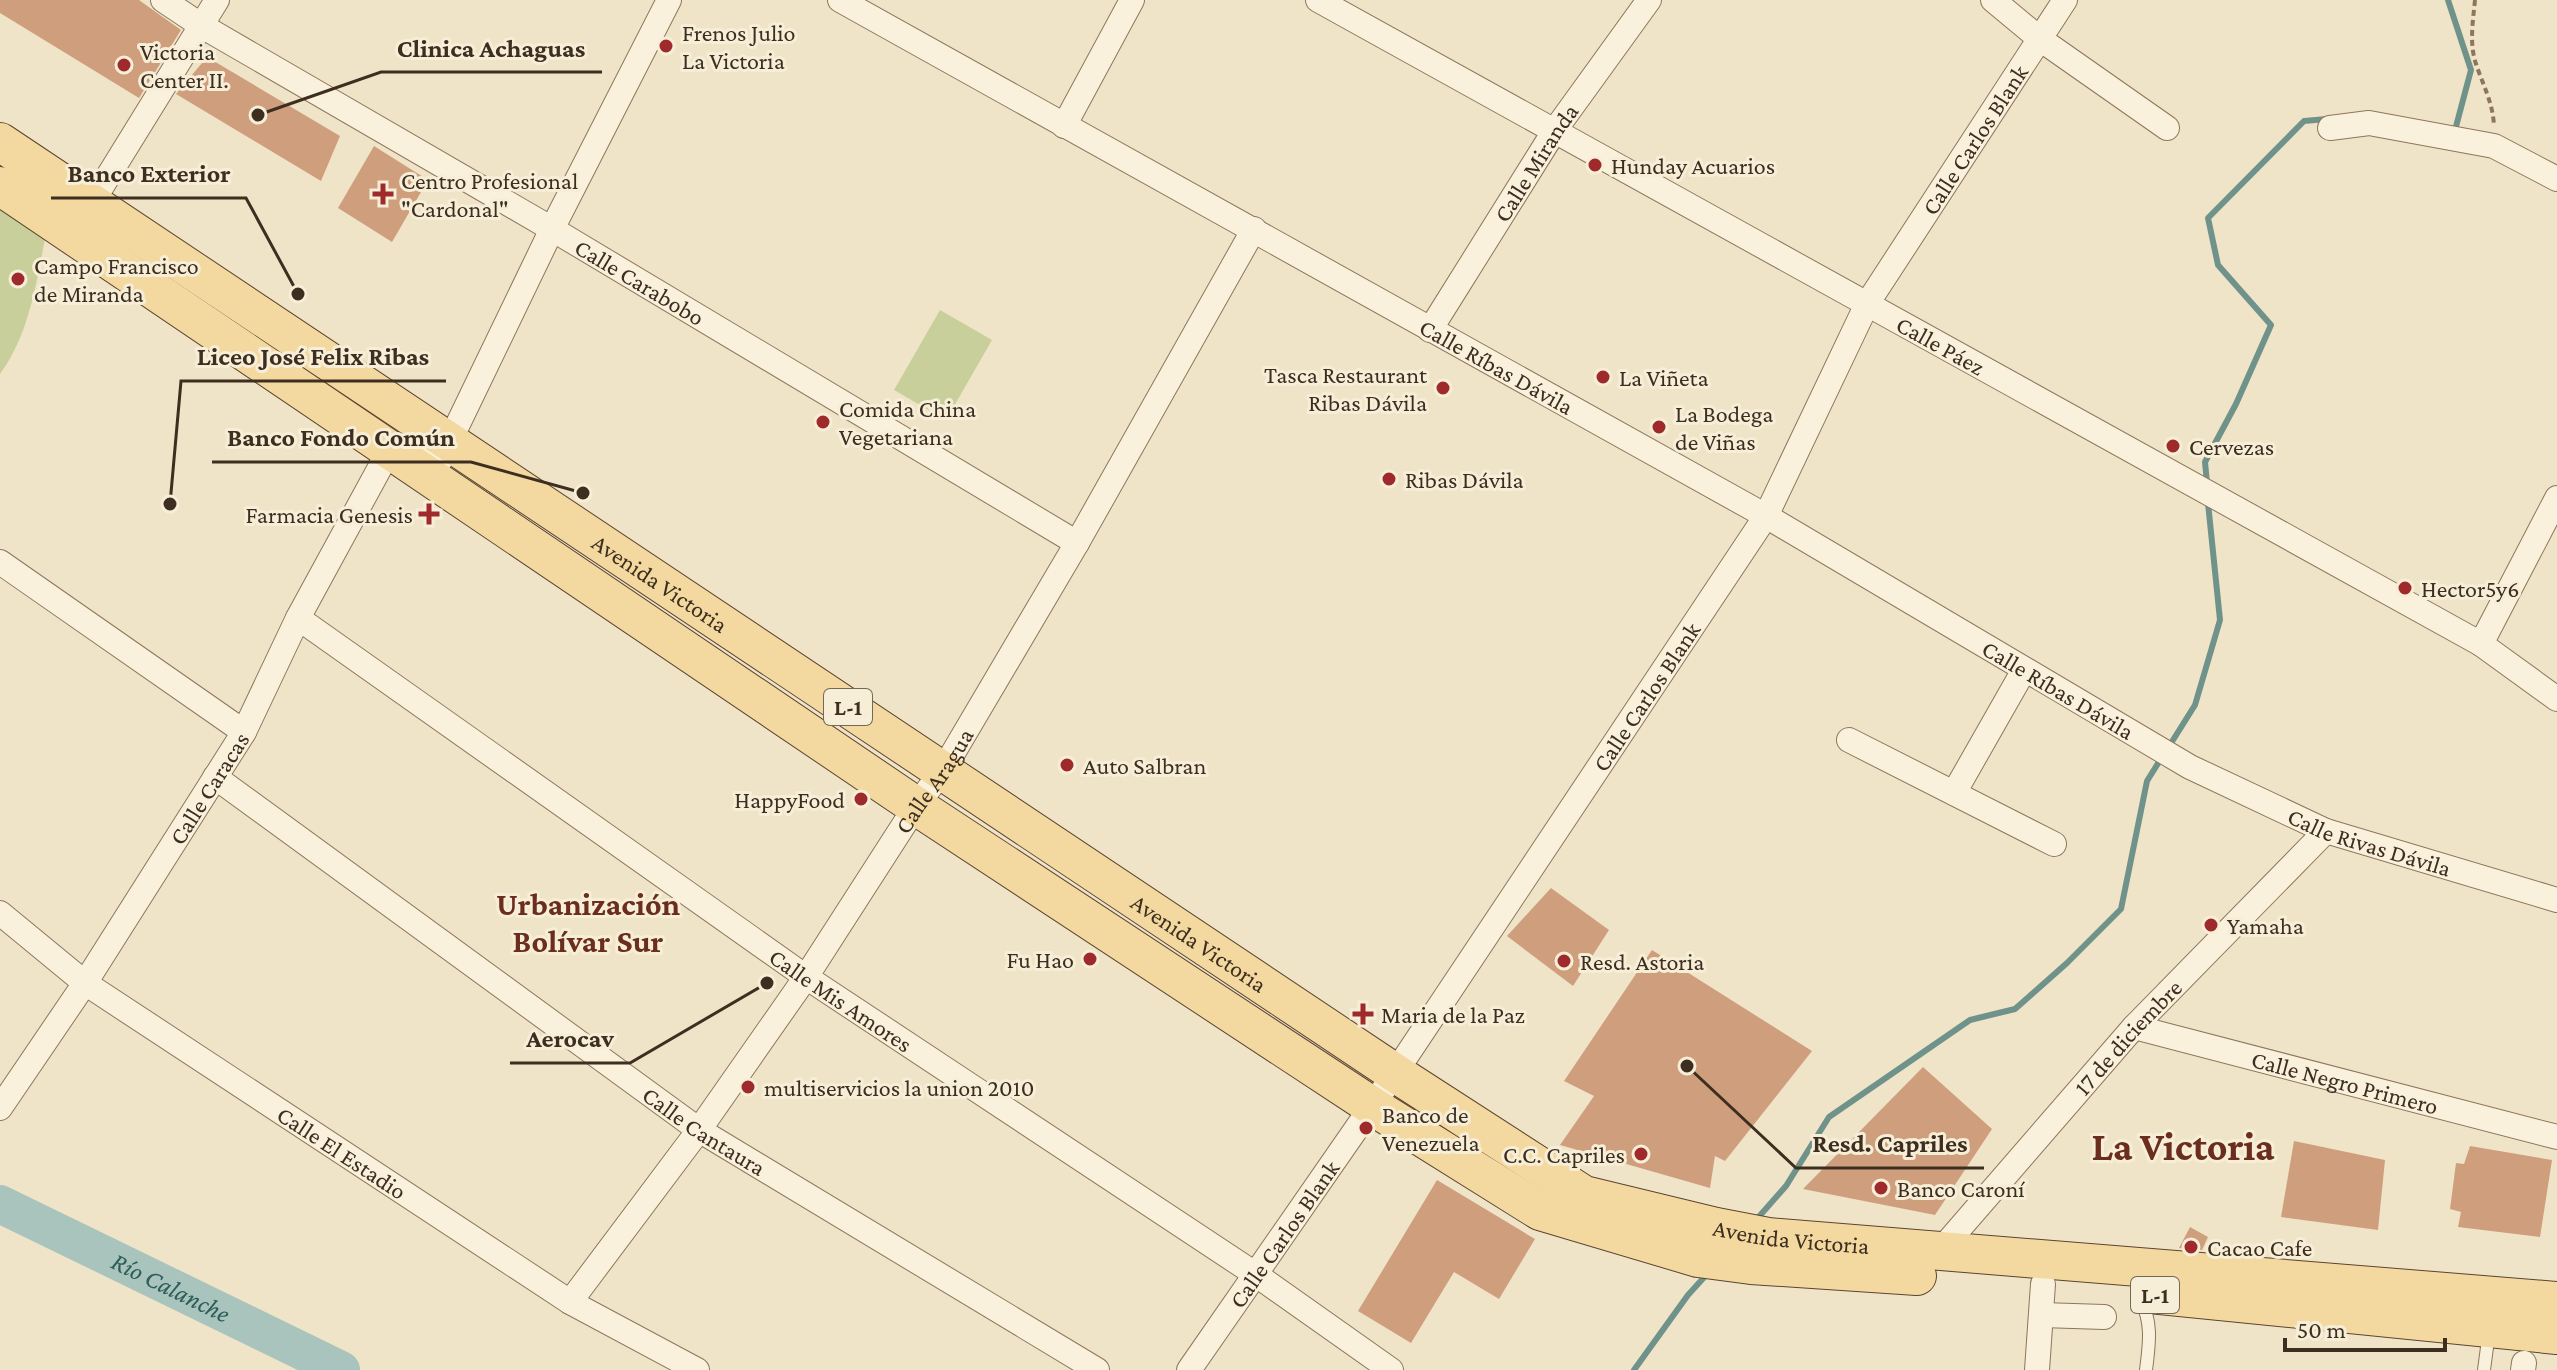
<svg xmlns="http://www.w3.org/2000/svg" width="2557" height="1370" font-family="'Crimson Pro',serif">
  <rect width="100%" height="100%" fill="#f0e4c8"/>
  <g fill="#c9cf9b">
    <path d="M0,201L46,234C36,283 30,333 0,374Z"/>
    <polygon points="940,310 992,340 946,420 894,390"/>
  </g>
  <g fill="none" stroke-linecap="round" stroke-linejoin="round">
    <g stroke="#6f938a" stroke-width="6">
      <polyline points="2448,0 2471,70 2454,134"/>
      <polyline points="2207,483 2205,462 2236,404 2271,325 2218,265 2208,218 2304,121 2327,119"/>
      <polyline points="2168,748 2195,705 2220,620 2208,503"/>
      <polyline points="1756,1220 1786,1186 1829,1117 1970,1020 2015,1009 2067,963 2121,909 2147,781 2162,757"/>
      <polyline points="1634,1370 1688,1295 1708,1273"/>
    </g>
    <path stroke="#a9c4bc" stroke-width="38" id="s1" d="M0,1204L341,1370"/>
  </g>
  <g fill="#cf9f7d">
    <polygon points="0,0 139,0 181,30 139,98 0,13"/>
    <polygon points="207,57 340,136 321,181 176,94"/>
    <polygon points="374,146 428,180 392,242 338,208"/>
    <polygon points="1551,888 1609,930 1573,986 1507,936"/>
    <polygon points="1652,950 1812,1051 1725,1161 1715,1156 1710,1188 1560,1145 1594,1096 1564,1081"/>
    <polygon points="1923,1067 1992,1129 1935,1215 1803,1189"/>
    <polygon points="2294,1141 2385,1160 2378,1230 2281,1217"/>
    <polygon points="2470,1146 2552,1160 2540,1237 2458,1227 2461,1212 2450,1209 2456,1163 2464,1164"/>
    <polygon points="1437,1180 1535,1239 1499,1299 1454,1272 1411,1343 1358,1311"/>
    <polygon points="2190,1227 2208,1237 2202,1250 2179,1248"/>
  </g>
  <g fill="none" stroke-linecap="round" stroke-linejoin="round">
    <g stroke="#8d765c" stroke-width="14">
      <g id="service">
        <path d="M2140,1300C2153,1321 2149,1346 2146,1370"/>
        <polyline points="2484,1370 2489,1332"/>
      </g>
    </g>
    <g stroke="#8d765c" stroke-width="26">
      <g id="minor">
        <path id="s2" d="M163,0L202,26L552,229L1077,543"/>
        <path id="s3" d="M840,0L1766,516L2190,767L2326,831L2557,900"/>
        <path id="s4" d="M1318,0L2481,644L2557,699"/>
        <polyline points="1993,0 2040,39 2167,128"/>
        <polyline points="1064,126 1132,0"/>
        <polyline points="2330,128 2369,123 2494,146 2557,179"/>
        <polyline points="86,212 217,0"/>
        <path id="s5" d="M1430,330L1555,130L1649,0"/>
        <polyline points="444,453 552,229 669,0"/>
        <polyline points="0,562 244,732"/>
        <path id="s6" d="M298,618L806,977L1255,1274L1391,1370"/>
        <polyline points="2481,644 2557,498"/>
        <polyline points="1849,740 2054,844"/>
        <path id="s7" d="M215,777L699,1130L1097,1370"/>
        <polyline points="1954,793 2024,670"/>
        <path id="s8" d="M0,913L85,983L570,1302L697,1370"/>
        <path id="s9" d="M2134,1027L2557,1137"/>
        <path id="s10" d="M0,1108L85,983L244,732L298,618L389,451L419,452L441,459"/>
        <path id="s11" d="M1939,1252L2134,1027L2326,831"/>
        <path id="s12" d="M570,1302L699,1130L806,977L916,806L943,770L1077,543L1254,229"/>
        <polyline points="2042,1315 2104,1317"/>
        <path id="s13" d="M1189,1370L1395,1073L1766,516L1867,304L2065,0"/>
        <polyline points="2037,1370 2043,1284"/>
        <polyline points="2523,1370 2524,1363"/>
      </g>
    </g>
    <g stroke="#5b4430" stroke-width="40">
      <g id="primary">
        <path id="s14" d="M0,142L1395,1073L1584,1195L1716,1227L1768,1237L2557,1301"/>
        <polyline points="0,186 916,806 1372,1106 1540,1211 1698,1258 1751,1265 1917,1276"/>
        <polyline points="2150,1294 2557,1335"/>
      </g>
    </g>
    <path stroke="#8d765c" stroke-width="4" stroke-dasharray="6 4" stroke-linecap="butt" d="M2475,0C2473,21 2469,43 2476,64C2483,85 2493,103 2494,126"/>
    <use href="#service" stroke="#faf1dc" stroke-width="12"/>
    <use href="#minor" stroke="#faf1dc" stroke-width="24"/>
    <use href="#primary" stroke="#f3d9a0" stroke-width="38"/>
  </g>
  <g fill="#9e2a2b" stroke="#f7eed8" stroke-width="3">
    <circle cx="666" cy="46" r="8"/>
    <circle cx="124" cy="65" r="8"/>
    <circle cx="1595" cy="165" r="8"/>
    <path d="M379 182h8v8h8v8h-8v8h-8v-8h-8v-8h8z"/>
    <circle cx="18" cy="279" r="8"/>
    <circle cx="1603" cy="377" r="8"/>
    <circle cx="1443" cy="388" r="8"/>
    <circle cx="823" cy="422" r="8"/>
    <circle cx="1659" cy="427" r="8"/>
    <circle cx="2173" cy="446" r="8"/>
    <circle cx="1389" cy="479" r="8"/>
    <path d="M425 502h8v8h8v8h-8v8h-8v-8h-8v-8h8z"/>
    <circle cx="2405" cy="588" r="8"/>
    <circle cx="1067" cy="765" r="8"/>
    <circle cx="861" cy="799" r="8"/>
    <circle cx="2211" cy="925" r="8"/>
    <circle cx="1090" cy="959" r="8"/>
    <circle cx="1564" cy="961" r="8"/>
    <path d="M1359 1002h8v8h8v8h-8v8h-8v-8h-8v-8h8z"/>
    <circle cx="748" cy="1087" r="8"/>
    <circle cx="1366" cy="1128" r="8"/>
    <circle cx="1641" cy="1154" r="8"/>
    <circle cx="1881" cy="1188" r="8"/>
    <circle cx="2191" cy="1247" r="8"/>
  </g>
  <g text-anchor="middle" dominant-baseline="central" stroke-width="6" stroke-linejoin="round" paint-order="stroke">
    <g fill="#f7eed8" stroke="#756857" stroke-width="2">
      <rect x="824" y="689" width="48" height="36" rx="6"/>
      <rect x="2131" y="1277" width="48" height="36" rx="6"/>
    </g>
    <g font-size="22" font-weight="bold" fill="#3d2e20">
      <text x="848" y="707">L-1</text>
      <text x="2155" y="1295">L-1</text>
    </g>
    <g font-size="24" fill="#3d2e20" stroke="#f7eed8" text-anchor="start">
      <text x="682" y="32">Frenos Julio<tspan x="682" dy="28">La Victoria</tspan></text>
      <text x="140" y="51">Victoria<tspan x="140" dy="28">Center II.</tspan></text>
      <text x="1611" y="165">Hunday Acuarios</text>
      <text x="401" y="180">Centro Profesional<tspan x="401" dy="28">"Cardonal"</tspan></text>
      <text x="34" y="265">Campo Francisco<tspan x="34" dy="28">de Miranda</tspan></text>
      <text x="1427" y="374" text-anchor="end">Tasca Restaurant<tspan x="1427" dy="28">Ribas Dávila</tspan></text>
      <text x="1619" y="377">La Viñeta</text>
      <text x="839" y="408">Comida China<tspan x="839" dy="28">Vegetariana</tspan></text>
      <text x="1675" y="413">La Bodega<tspan x="1675" dy="28">de Viñas</tspan></text>
      <text x="2189" y="446">Cervezas</text>
      <text x="1405" y="479">Ribas Dávila</text>
      <text x="413" y="514" text-anchor="end">Farmacia Genesis</text>
      <text x="2421" y="588">Hector5y6</text>
      <text x="1083" y="765">Auto Salbran</text>
      <text x="845" y="799" text-anchor="end">HappyFood</text>
      <text x="2227" y="925">Yamaha</text>
      <text x="1074" y="959" text-anchor="end">Fu Hao</text>
      <text x="1580" y="961">Resd. Astoria</text>
      <text x="1381" y="1014">Maria de la Paz</text>
      <text x="764" y="1087">multiservicios la union 2010</text>
      <text x="1382" y="1114">Banco de<tspan x="1382" dy="28">Venezuela</tspan></text>
      <text x="1625" y="1154" text-anchor="end">C.C. Capriles</text>
      <text x="1897" y="1188">Banco Caroní</text>
      <text x="2207" y="1247">Cacao Cafe</text>
    </g>
    <g font-size="24" fill="#3d2e20" stroke="#f7eed8">
      <text stroke="none"><textPath href="#s13" startOffset="1462">Calle Carlos Blank</textPath></text>
      <text stroke="none"><textPath href="#s5" startOffset="198">Calle Miranda</textPath></text>
      <text stroke="none"><textPath href="#s2" startOffset="554">Calle Carabobo</textPath></text>
      <text stroke="none"><textPath href="#s4" startOffset="712">Calle Páez</textPath></text>
      <text stroke="none"><textPath href="#s3" startOffset="752">Calle Ríbas Dávila</textPath></text>
      <text stroke="none"><textPath href="#s14" startOffset="794">Avenida Victoria</textPath></text>
      <text stroke="none"><textPath href="#s3" startOffset="1400">Calle Ríbas Dávila</textPath></text>
      <text stroke="none"><textPath href="#s13" startOffset="814">Calle Carlos Blank</textPath></text>
      <text stroke="none"><textPath href="#s12" startOffset="636">Calle Aragua</textPath></text>
      <text stroke="none"><textPath href="#s10" startOffset="382">Calle Caracas</textPath></text>
      <text stroke="none"><textPath href="#s3" startOffset="1748">Calle Rivas Dávila</textPath></text>
      <text stroke="none"><textPath href="#s14" startOffset="1442">Avenida Victoria</textPath></text>
      <text stroke="none"><textPath href="#s6" startOffset="664">Calle Mis Amores</textPath></text>
      <text stroke="none"><textPath href="#s11" startOffset="286">17 de diciembre</textPath></text>
      <text stroke="none"><textPath href="#s9" startOffset="218">Calle Negro Primero</textPath></text>
      <text stroke="none"><textPath href="#s7" startOffset="604">Calle Cantaura</textPath></text>
      <text stroke="none"><textPath href="#s8" startOffset="418">Calle El Estadio</textPath></text>
      <text stroke="none"><textPath href="#s13" startOffset="166">Calle Carlos Blank</textPath></text>
      <text stroke="none"><textPath href="#s14" startOffset="2114">Avenida Victoria</textPath></text>
    </g>
    <g font-size="26" font-style="italic" fill="#2f5d5a" stroke="#f7eed8">
      <text stroke="none"><textPath href="#s1" startOffset="190">Río Calanche</textPath></text>
    </g>
    <g font-size="32" font-weight="bold" fill="#6b2e1e" stroke="#f7eed8">
      <text x="588" y="904">Urbanización<tspan x="588" dy="37">Bolívar Sur</tspan></text>
    </g>
    <g font-size="40" font-weight="bold" fill="#6b2e1e" stroke="#f7eed8">
      <text x="2183" y="1146">La Victoria</text>
    </g>
  </g>
  <path fill="none" stroke="#3d2e20" stroke-width="3" d="M258 115L381 72H602M298 294L246 198H51M170 504L181 381H446M583 493L471 462H212M767 983L630 1063H510M1687 1066L1796 1168H1984"/>
  <g fill="#3d2e20" stroke="#f7eed8" stroke-width="3">
    <circle cx="258" cy="115" r="8"/>
    <circle cx="298" cy="294" r="8"/>
    <circle cx="170" cy="504" r="8"/>
    <circle cx="583" cy="493" r="8"/>
    <circle cx="767" cy="983" r="8"/>
    <circle cx="1687" cy="1066" r="8"/>
  </g>
  <g font-size="26" text-anchor="middle" font-weight="bold" fill="#3d2e20" stroke="#f7eed8" stroke-width="6" stroke-linejoin="round" paint-order="stroke">
    <text x="491" y="57">Clinica Achaguas</text>
    <text x="149" y="182">Banco Exterior</text>
    <text x="313" y="365">Liceo José Felix Ribas</text>
    <text x="341" y="446">Banco Fondo Común</text>
    <text x="570" y="1047">Aerocav</text>
    <text x="1890" y="1152">Resd. Capriles</text>
  </g>
  <path d="M2285 1338v12h160v-12" fill="none" stroke="#3d2e20" stroke-width="4"/>
  <text x="2297" y="1338" font-size="24" fill="#3d2e20" stroke="#f7eed8" stroke-width="6" paint-order="stroke">50 m</text>
</svg>
